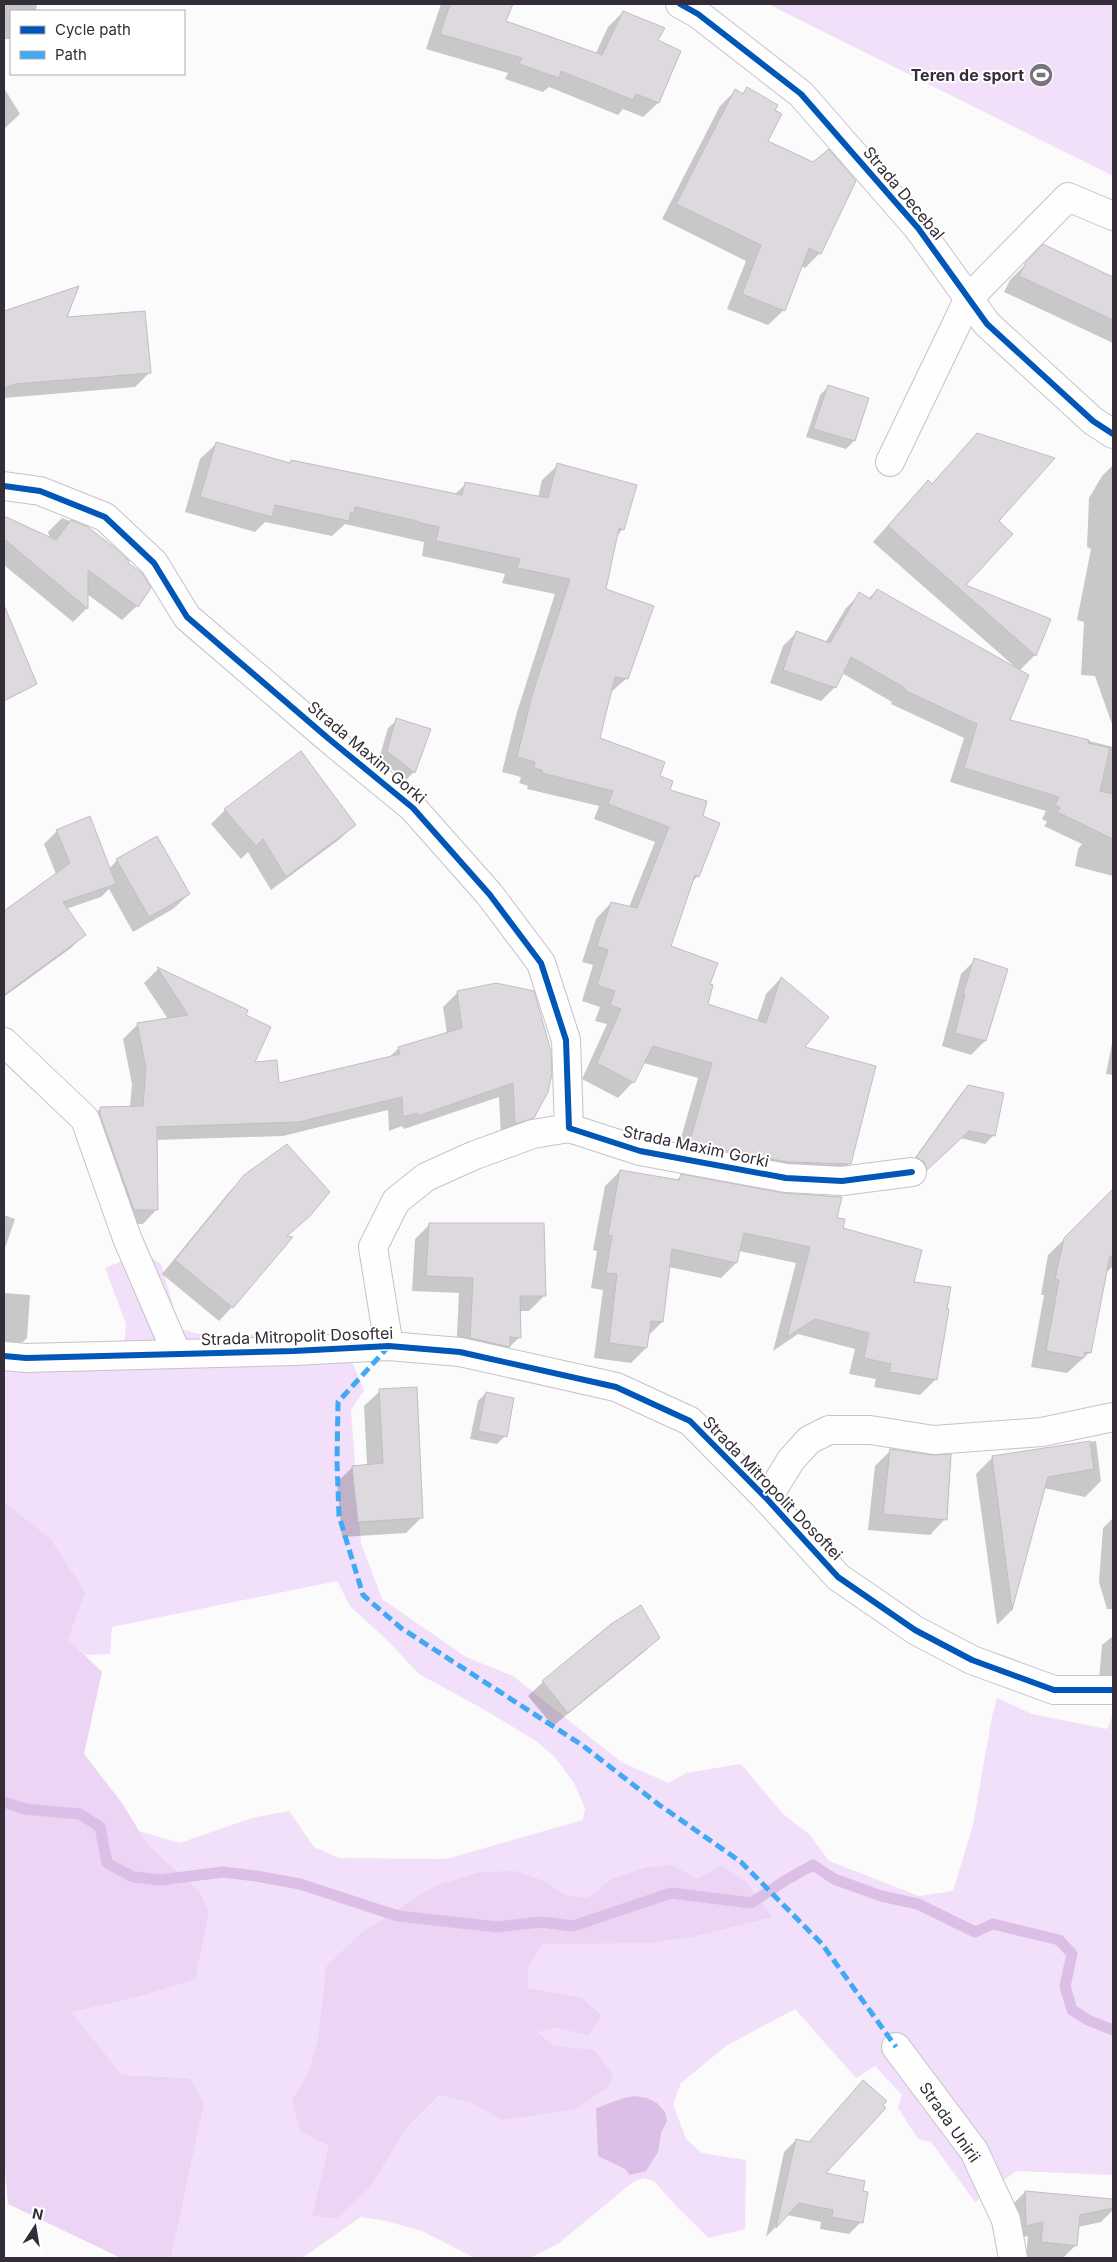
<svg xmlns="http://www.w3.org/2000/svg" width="1117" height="2262" font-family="Inter,sans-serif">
  <rect width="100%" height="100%" fill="#fbfbfb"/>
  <g fill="#f2dff9">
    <polygon points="768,4 1113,4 1113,176"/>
    <polygon points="144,1252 161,1264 180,1329 204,1335 340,1334 364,1390 351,1410 361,1543 382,1599 466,1657 513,1676 621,1762 669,1783 686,1773 741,1764 783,1814 810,1835 829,1861 919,1896 953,1891 973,1825 992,1716 997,1698 1032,1714 1107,1729 1113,1714 1113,2175 1016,2171 975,2202 931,2142 918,2139 898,2108 902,2095 875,2066 856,2078 795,2009 726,2046 681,2083 673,2104 686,2139 702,2153 746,2160 745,2229 709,2238 678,2208 654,2181 643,2178 633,2182 559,2243 530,2258 475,2258 422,2231 386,2221 361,2217 302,2258 171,2258 204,2104 190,2078 122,2075 70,2012 138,1997 195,1978 199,1891 147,1844 139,1831 180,1843 252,1818 289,1811 314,1847 339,1858 446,1859 583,1820 585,1808 574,1783 554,1756 536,1741 483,1709 419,1674 389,1642 350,1606 337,1581 112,1627 110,1654 85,1655 68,1639 49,1537 4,1502 4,1345 124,1345 126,1324 105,1268"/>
  </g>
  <g fill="#ebd4f4">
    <polygon points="4,1502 49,1537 85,1592 68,1639 102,1672 84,1754 122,1803 147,1844 199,1891 209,1912 195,1979 138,1997 71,2012 122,2075 190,2078 204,2104 171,2258 121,2258 8,2204 4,2159"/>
    <polygon points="672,1865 697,1879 721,1865 746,1882 772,1917 692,1937 649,1943 543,1944 529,1964 527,1988 582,1998 602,2016 588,2035 556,2028 537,2032 554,2046 594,2050 613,2075 608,2087 576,2109 501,2120 471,2102 439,2095 406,2128 370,2187 337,2218 312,2216 329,2146 300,2131 292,2100 308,2074 318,2041 326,1967 362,1932 435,1886 480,1872 515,1871 544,1881 566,1895 588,1898 612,1879 645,1868"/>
  </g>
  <path fill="#dbbfe6" d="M635,2096L647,2098L657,2103L665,2112L667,2121L661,2133L658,2152L646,2171L630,2175L625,2169L598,2156L596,2108C610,2104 621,2097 635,2096Z"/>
  <g fill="#0003">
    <polygon points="4,4 37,4 36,11 11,11 11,39 4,39"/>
    <polygon points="441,4 512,4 505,22 595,55 608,27 623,12 656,41 658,103 643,117 623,109 618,115 549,87 543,92 505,79 508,73 426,49"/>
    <polygon points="4,88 20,114 4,129"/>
    <polygon points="747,89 766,141 820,253 805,268 801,266 784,310 768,325 727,309 746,261 662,219 720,106 735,91 741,94"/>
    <polygon points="1044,246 1113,278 1113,343 1004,292 1010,280"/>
    <polygon points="77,288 65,319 150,372 135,387 4,398 4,312"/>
    <polygon points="828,387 867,399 854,441 846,449 806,437 820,395"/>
    <polygon points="977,435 998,521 964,585 1035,655 1019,671 1009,721 1113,747 1113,876 1075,866 1078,849 1082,844 1044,826 1047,822 1042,819 1046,811 950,782 964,738 891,704 892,702 842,673 835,687 821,701 770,683 783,646 796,633 825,643 846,608 860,594 868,599 877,590 1015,667 873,542 912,498 928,482 931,485"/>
    <polygon points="216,444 288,464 291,462 454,495 466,484 538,498 542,480 558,465 623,529 616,537 604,590 627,678 610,693 599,739 658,776 668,790 702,817 698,876 691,883 669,946 708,985 706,1005 757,1021 766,994 781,978 803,1048 850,1163 834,1179 675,1159 698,1078 644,1063 633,1082 618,1098 582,1079 607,1024 595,1021 600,1007 582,1001 593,965 582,962 596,919 611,903 629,907 655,842 594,819 599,806 527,789 528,786 519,783 521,777 502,772 517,712 555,594 502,583 505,574 422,556 424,542 345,524 332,536 265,522 255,532 185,512 200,459"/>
    <polygon points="1113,465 1113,727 1095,676 1081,675 1084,622 1077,620 1091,549 1087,547 1089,498 1102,476"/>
    <polygon points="4,517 50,539 48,532 62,518 88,528 127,563 137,606 122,620 87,594 87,608 73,622 4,565"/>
    <polygon points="397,720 414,772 406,780 379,759 388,728"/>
    <polygon points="225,810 354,825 340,839 271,890 248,852 241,859 211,824"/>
    <polygon points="57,831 109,869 117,860 189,894 173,909 133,932 109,889 101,897 66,909 85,934 71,948 5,996 4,1000 4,912 56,874 44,844"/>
    <polygon points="975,960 1006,969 985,1041 971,1055 942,1046 961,974"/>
    <polygon points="158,969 246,1011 244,1016 253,1063 278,1085 388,1058 399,1048 447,1034 443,1007 458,992 533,992 549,1051 533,1117 518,1132 501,1137 499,1097 404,1129 402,1126 389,1131 388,1110 283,1136 156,1140 157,1209 143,1224 119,1224 86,1123 101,1108 130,1107 132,1084 123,1039 138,1024 168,1019 144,983"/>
    <polygon points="1113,1038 1113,1075 1106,1074"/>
    <polygon points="968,1087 994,1135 985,1144 960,1138 919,1177 909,1166 960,1095"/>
    <polygon points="620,1171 676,1181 681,1176 835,1219 842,1229 913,1283 935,1380 920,1395 874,1387 876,1379 849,1374 855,1349 798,1334 773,1351 796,1263 739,1251 736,1263 721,1278 669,1267 662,1322 648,1336 646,1348 631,1363 594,1358 603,1290 591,1288 597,1251 593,1250 605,1186"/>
    <polygon points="245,1176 309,1215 286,1237 232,1307 219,1321 162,1274 230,1191"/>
    <polygon points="1099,1205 1113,1206 1113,1266 1105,1274 1090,1352 1067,1373 1031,1367 1044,1295 1041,1295 1048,1255"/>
    <polygon points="4,1215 15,1219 4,1251"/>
    <polygon points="430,1224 545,1295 529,1311 519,1311 520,1337 504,1352 456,1353 459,1293 412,1291 415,1239"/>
    <polygon points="4,1293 30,1295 27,1338 10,1354 4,1354"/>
    <polygon points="380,1391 422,1517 406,1533 342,1537 337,1482 353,1467 367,1465 364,1406"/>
    <polygon points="486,1393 505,1436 497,1444 470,1439 478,1401"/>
    <polygon points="1096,1441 1101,1481 1085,1497 1044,1488 1012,1610 997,1625 976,1474 993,1457"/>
    <polygon points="891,1450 945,1519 930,1535 868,1530 875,1466"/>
    <polygon points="1113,1518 1113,1609 1107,1609 1099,1582 1103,1528"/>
    <polygon points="1113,1636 1113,1676 1099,1679 1102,1645"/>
    <polygon points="659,1637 644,1652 553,1726 528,1696 543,1682"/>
    <polygon points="796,2140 824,2174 861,2192 861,2222 849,2234 820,2229 821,2222 787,2215 766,2237 784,2152"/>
    <polygon points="1025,2192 1113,2201 1113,2210 1101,2222 1078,2227 1076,2245 1063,2258 1026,2257 1028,2236 1011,2240 1010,2207"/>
  </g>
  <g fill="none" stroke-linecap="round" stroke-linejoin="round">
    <polyline stroke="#dbbfe6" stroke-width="11" points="4,1802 25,1809 80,1814 100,1827 107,1863 133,1877 160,1880 223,1872 256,1876 300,1884 398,1916 497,1927 541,1922 573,1926 671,1893 751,1903 786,1880 813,1865 834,1879 881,1896 918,1904 975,1932 993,1924 1059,1940 1072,1954 1065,1986 1072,2010 1088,2020 1113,2030"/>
  </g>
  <g fill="#ddd9de" stroke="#c1bec3">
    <polygon points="450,4 513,4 506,21 602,55 623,11 665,28 658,40 681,51 659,103 636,94 633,100 561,71 559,78 519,64 522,58 440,34"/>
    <polygon points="747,87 778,105 775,110 782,114 768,141 813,162 829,149 856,181 821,254 809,248 785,311 742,294 761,245 676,204 735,89 743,94"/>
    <polygon points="1043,244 1113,277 1113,320 1019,276 1026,262"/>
    <polygon points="79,286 67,317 145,311 151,373 15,384 4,388 4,311"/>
    <polygon points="828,385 869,398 855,441 813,429"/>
    <polygon points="977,433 1055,458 999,521 1013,534 966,585 1051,619 1036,656 888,526 928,480 932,484"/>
    <polygon points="216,442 290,463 291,460 462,495 465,482 548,498 557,463 637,485 624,530 619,528 606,589 654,606 628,679 615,677 600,738 665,762 660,776 673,781 670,790 707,801 703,816 720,823 699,877 695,875 671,946 718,963 710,984 713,985 708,1004 766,1023 781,977 829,1017 805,1047 876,1066 851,1164 788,1162 689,1144 712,1063 653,1046 634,1083 597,1063 621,1009 610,1005 615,991 597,985 608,950 597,946 611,902 637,908 669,827 608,804 613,791 542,773 542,770 534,768 535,762 517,757 532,695 570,579 517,568 520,559 436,541 439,527 417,522 417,521 355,507 354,513 351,512 349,521 275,505 272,517 200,497"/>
    <polygon points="4,516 56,540 71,520 88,527 115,548 129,561 128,563 142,573 151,588 138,607 88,570 88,609 4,539"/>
    <polygon points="877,589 1029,675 1010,720 1089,740 1088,743 1110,748 1100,791 1113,794 1113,839 1057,812 1060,808 1055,805 1059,797 964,768 977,724 904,690 905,688 851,657 836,688 783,670 796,631 830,643 859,592 871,599"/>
    <polygon points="4,605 37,684 4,701"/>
    <polygon points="396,718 431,729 415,773 387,751"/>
    <polygon points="301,751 356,825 286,877 263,839 256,846 224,809"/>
    <polygon points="90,816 116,884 63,902 86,935 4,995 4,911 70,863 56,830"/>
    <polygon points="157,836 190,894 149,917 116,859"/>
    <polygon points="974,958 1008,969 986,1041 955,1033 965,994 963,994"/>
    <polygon points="157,967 248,1010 246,1015 271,1027 255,1062 277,1060 279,1083 400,1054 398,1047 462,1028 457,991 496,983 534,991 551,1051 552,1074 548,1092 534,1118 515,1124 513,1083 418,1116 417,1113 403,1117 402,1097 299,1122 157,1127 158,1210 134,1210 100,1115 100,1107 143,1106 146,1069 137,1023 188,1015"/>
    <polygon points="968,1085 1004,1093 995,1136 969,1131 927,1170 924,1162 916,1157"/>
    <polygon points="287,1144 330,1192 310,1216 287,1236 293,1237 233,1308 175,1260 244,1175"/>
    <polygon points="620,1170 679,1180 681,1174 783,1193 842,1197 837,1218 845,1219 843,1228 922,1250 914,1282 951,1287 947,1309 949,1309 937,1380 889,1372 891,1364 864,1358 869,1333 815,1319 787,1337 810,1247 744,1233 737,1263 672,1249 663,1322 651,1321 647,1348 609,1343 617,1274 606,1273 612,1236 608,1235"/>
    <polygon points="1113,1189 1113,1257 1110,1256 1091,1353 1085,1352 1084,1358 1046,1351 1059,1280 1055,1279 1064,1238"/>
    <polygon points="429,1223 544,1223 546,1296 520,1296 521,1338 510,1337 510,1347 470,1338 473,1278 426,1276"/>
    <polygon points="417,1387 423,1518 358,1522 352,1466 383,1463 379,1389"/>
    <polygon points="486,1392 514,1398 507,1437 478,1431"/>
    <polygon points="1090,1441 1094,1469 1048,1477 1012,1610 992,1456"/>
    <polygon points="890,1449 932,1455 951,1454 947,1520 883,1514"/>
    <polygon points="641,1605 660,1638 568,1713 542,1681 611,1624"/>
    <polygon points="863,2080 887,2101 883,2105 886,2108 826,2173 865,2181 863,2191 868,2192 863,2223 832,2217 833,2210 799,2203 776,2228 796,2139 809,2142"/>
    <polygon points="1025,2191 1113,2199 1113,2208 1080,2215 1077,2246 1041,2242 1043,2222 1026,2226"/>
  </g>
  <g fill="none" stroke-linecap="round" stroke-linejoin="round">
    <g stroke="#c6c3c7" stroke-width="30">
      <g id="minor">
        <polyline points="680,4 698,14 801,94 918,228 987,324 1093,421 1113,434"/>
        <polyline points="890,462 969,298 1068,197 1113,216"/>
        <polyline points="4,486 40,491 105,517 154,563 187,617 329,739 413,808 490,895 541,963 566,1040 569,1128 640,1151 786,1178 842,1181 912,1172"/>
        <polyline points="4,1042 85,1119 127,1238 177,1354"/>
        <polyline points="389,1346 373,1247 396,1201 426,1177 475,1155 533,1134 569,1128"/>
        <polyline points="4,1356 26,1358 294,1351 389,1346 460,1352 616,1387 690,1421 767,1499 838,1577 915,1630 972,1660 1054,1690 1113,1690"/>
        <polyline points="767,1499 791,1460 809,1440 829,1430 870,1430 934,1440 1042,1432 1113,1417"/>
        <polyline points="896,2047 974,2151 1006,2220 1013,2258"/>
      </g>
    </g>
    <use href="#minor" stroke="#fefefe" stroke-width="28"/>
    <polyline stroke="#3fa9f5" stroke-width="5" stroke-dasharray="10 5" stroke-linecap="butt" points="389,1346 338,1402 337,1462 339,1516 363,1595 401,1628 582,1745 658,1804 741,1862 822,1944 896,2047"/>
    <g stroke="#fff" stroke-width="9">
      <g id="cycleway">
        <polyline points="680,4 698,14 801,94 918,228 987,324 1093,421 1113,434"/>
        <polyline points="4,486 40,491 105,517 154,563 187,617 329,739 413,808 490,895 541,963 566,1040 569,1128 640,1151 786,1178 842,1181 912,1172"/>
        <polyline points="4,1356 26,1358 294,1351 389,1346 460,1352 616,1387 690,1421 767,1499 838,1577 915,1630 972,1660 1054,1690 1113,1690"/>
      </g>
    </g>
    <use href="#cycleway" stroke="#0057b8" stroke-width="6"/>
  </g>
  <defs>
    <g id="stadium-disc" transform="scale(1.25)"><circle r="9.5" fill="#7a757c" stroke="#fff"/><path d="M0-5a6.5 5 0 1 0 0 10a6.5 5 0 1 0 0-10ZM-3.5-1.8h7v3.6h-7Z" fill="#fff"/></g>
  </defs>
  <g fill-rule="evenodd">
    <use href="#stadium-disc" x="1041" y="75"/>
  </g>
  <g text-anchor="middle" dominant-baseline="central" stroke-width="4" stroke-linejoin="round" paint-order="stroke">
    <g font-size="16" font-weight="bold" fill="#342d37" stroke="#fff" text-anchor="end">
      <text x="1024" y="75">Teren de sport</text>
    </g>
    <g font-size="16" fill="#342d37" stroke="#fff">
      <text transform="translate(904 193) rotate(50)">Strada Decebal</text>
      <text transform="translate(367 752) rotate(40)">Strada Maxim Gorki</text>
      <text transform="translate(696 1146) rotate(12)">Strada Maxim Gorki</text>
      <text transform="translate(297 1336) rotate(-2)">Strada Mitropolit Dosoftei</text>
      <text transform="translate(773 1488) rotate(46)">Strada Mitropolit Dosoftei</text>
      <text transform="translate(950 2122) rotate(55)">Strada Unirii</text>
    </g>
  </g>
  <rect width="1117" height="2262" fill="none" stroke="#342d37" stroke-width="10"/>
  <rect x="10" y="10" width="175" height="65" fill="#ffffff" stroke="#aeabaf"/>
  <rect x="20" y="26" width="25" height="8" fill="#0057b8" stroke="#aeabaf"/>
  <text x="55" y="35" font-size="15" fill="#342d37">Cycle path</text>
  <rect x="20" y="51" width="25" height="8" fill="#3fa9f5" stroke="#aeabaf"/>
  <text x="55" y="60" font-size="15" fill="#342d37">Path</text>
  <g transform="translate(35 2227) rotate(12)" stroke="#ffffff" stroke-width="4" paint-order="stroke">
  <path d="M0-4L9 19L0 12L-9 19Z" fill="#342d37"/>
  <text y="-8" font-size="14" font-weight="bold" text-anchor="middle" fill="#342d37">N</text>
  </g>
</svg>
